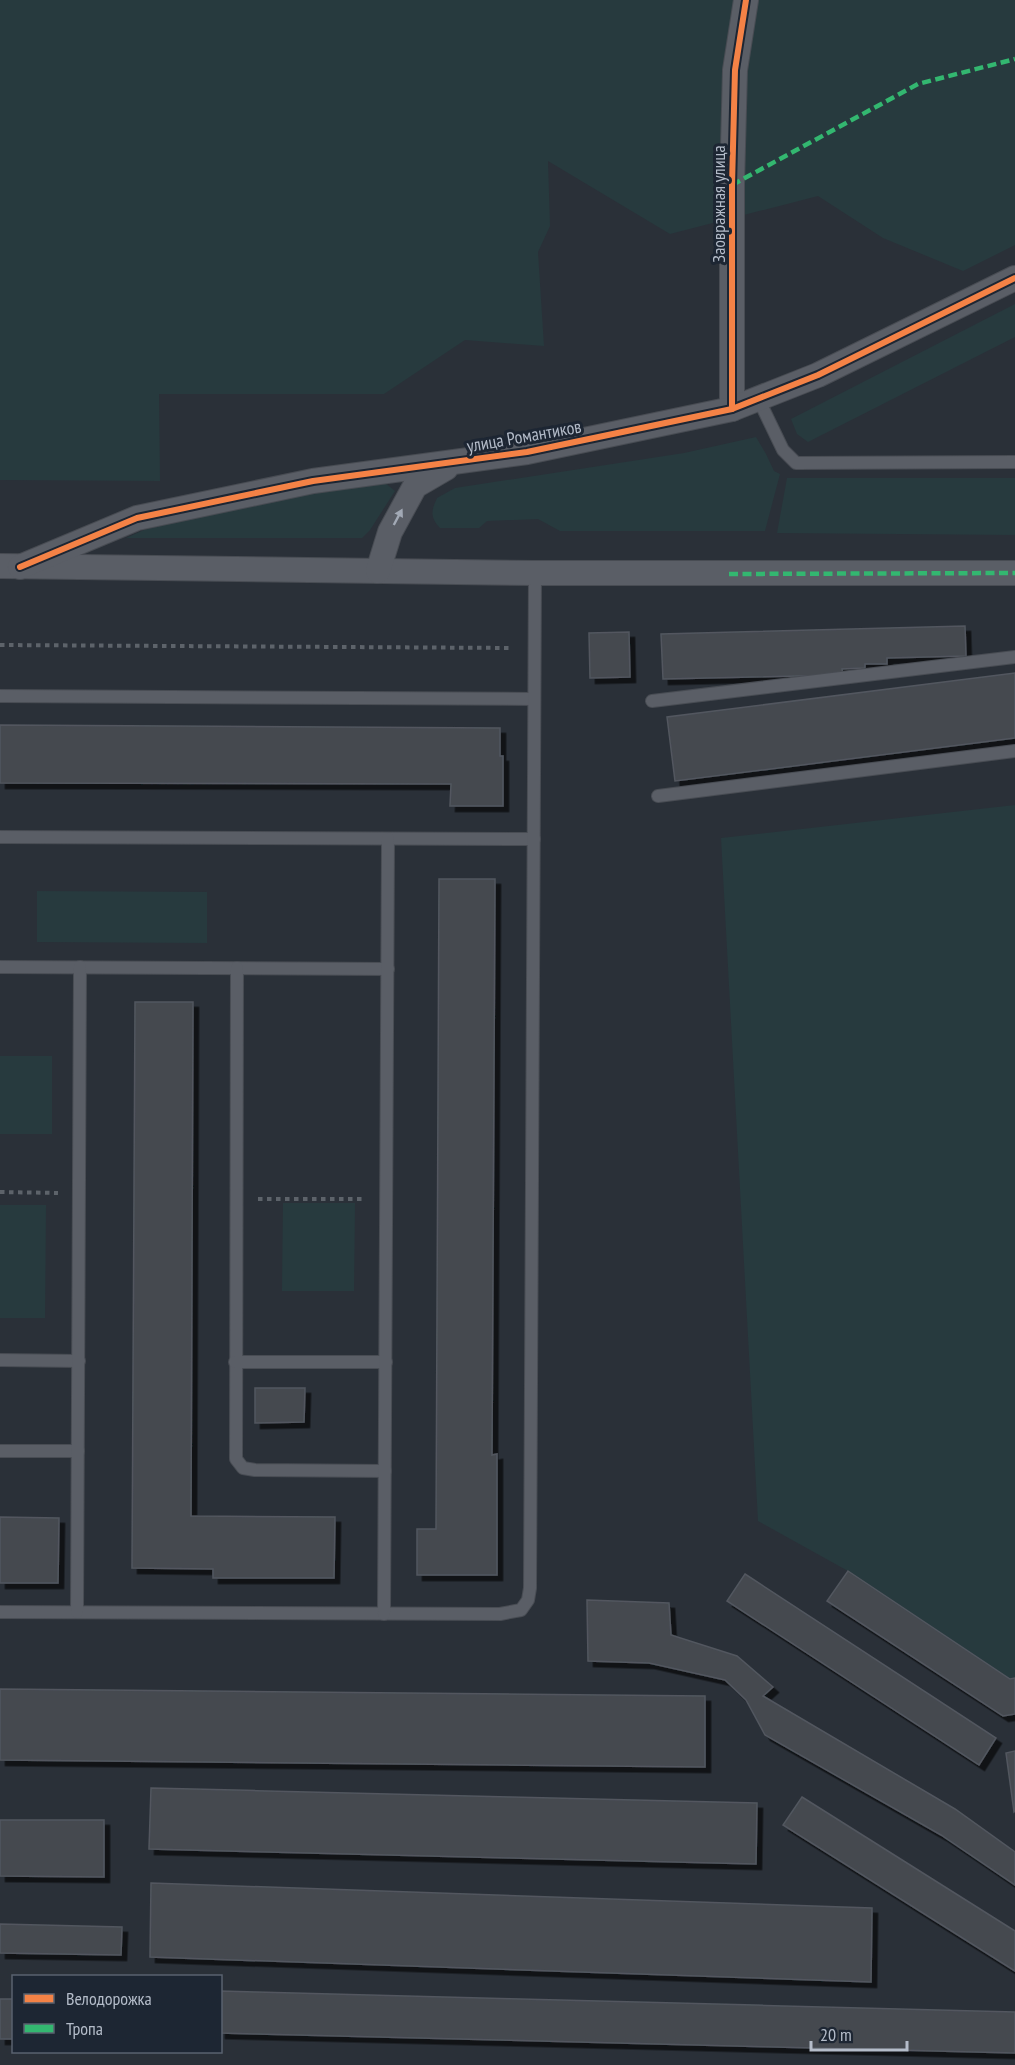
<svg xmlns="http://www.w3.org/2000/svg" width="1015" height="2065" font-family="'PT Sans Narrow',sans-serif">
  <defs>
    <filter id="shadow"><feDropShadow dx="5.5" dy="5.5" stdDeviation="0" flood-color="#0009"/></filter>
  </defs>
  <rect width="100%" height="100%" fill="#2a3038"/>
  <g fill="#273a3e">
    <polygon points="0,0 1015,0 1015,245 963,271 883,238 818,196 670,234 548,161 550,226 538,252 544,346 465,340 384,394 159,394 160,481 0,480"/>
    <polygon points="1015,304 1015,337 808,442 797,434 791,419"/>
    <path d="M756,437L766,454L774,471L780,474L765,531H560L538,519L487,521L479,528H440C430,517 431,511 437,498L455,488L684,453Z"/>
    <polygon points="379,478 395,491 370,530 362,538 126,538 144,530 223,509"/>
    <polygon points="787,478 1015,478 1015,535 777,533"/>
    <polygon points="1015,805 1015,1678 1010,1679 848,1571 758,1521 721,838"/>
    <polygon points="37,891 207,892 207,943 37,942"/>
    <rect x="0" y="1056" width="52" height="78"/>
    <polygon points="283,1203 355,1203 354,1291 282,1291"/>
    <polygon points="0,1205 46,1205 45,1318 0,1318"/>
  </g>
  <g fill="#444950" stroke="#52575f" stroke-width="1.5" filter="url(#shadow)">
    <polygon points="965,626 966,656 887,658 887,664 865,664 865,668 842,669 843,675 663,679 661,634"/>
    <polygon points="629,632 630,677 590,678 589,633"/>
    <polygon points="1015,673 1015,738 675,781 667,717"/>
    <polygon points="0,725 500,728 500,756 503,756 503,806 450,806 451,784 0,783"/>
    <polygon points="439,879 495,879 492,1455 497,1454 497,1575 417,1575 417,1529 436,1529"/>
    <polygon points="135,1002 193,1002 191,1516 335,1517 334,1578 213,1578 213,1569 132,1568"/>
    <polygon points="255,1388 305,1388 304,1422 255,1423"/>
    <polygon points="0,1517 59,1518 58,1583 0,1583"/>
    <polygon points="848,1571 1010,1679 1015,1678 1015,1714 1003,1716 827,1601"/>
    <polygon points="745,1574 996,1738 979,1765 727,1601"/>
    <polygon points="587,1600 669,1603 671,1635 737,1656 773,1687 763,1696 955,1809 1015,1852 1015,1885 941,1835 765,1735 746,1700 725,1680 649,1663 588,1661"/>
    <polygon points="0,1689 705,1696 705,1767 0,1760"/>
    <polygon points="1015,1751 1015,1811 1014,1812 1006,1753"/>
    <polygon points="151,1788 757,1803 756,1864 149,1849"/>
    <polygon points="802,1797 1015,1931 1015,1971 783,1825"/>
    <polygon points="0,1820 104,1820 104,1877 0,1876"/>
    <polygon points="151,1883 872,1908 871,1982 150,1957"/>
    <polygon points="0,1924 122,1927 121,1955 0,1953"/>
    <polygon points="220,1991 1015,2012 1015,2053 220,2033"/>
    <rect x="0" y="1999" width="14" height="40"/>
  </g>
  <g fill="none" stroke-linecap="round" stroke-linejoin="round">
    <g stroke="#484c53" stroke-width="14">
      <g id="lane">
        <polyline points="758,398 783,450 796,463 1015,462"/>
        <polyline points="0,696 534,699"/>
        <polyline points="652,701 1015,657"/>
        <polyline points="658,796 1015,751"/>
        <polyline points="0,837 534,839"/>
        <polyline points="0,967 388,969"/>
        <polyline points="237,968 236,1459 243,1468 255,1470 385,1471"/>
        <polyline points="0,1360 79,1361"/>
        <polyline points="235,1362 386,1362"/>
        <polyline points="0,1451 78,1451"/>
        <polyline points="0,1612 500,1614 521,1610 528,1600 530,1588 535,573"/>
        <polyline points="77,1612 80,967"/>
        <polyline points="384,1614 388,839"/>
      </g>
    </g>
    <g stroke="#484c53" stroke-width="26">
      <g id="street">
        <polyline points="732,409 732,185 735,70 746,0"/>
        <polyline points="0,566 535,573 1015,573"/>
        <polyline points="20,567 137,518 313,481 527,452 732,409 818,375 1015,278"/>
        <polyline points="378,571 390,532 415,486 446,468"/>
      </g>
    </g>
    <g stroke="#5d636a" stroke-width="4" stroke-dasharray="4.5 4.5" stroke-linecap="butt">
      <polyline points="0,645 512,648"/>
      <polyline points="0,1192 58,1193"/>
      <polyline points="258,1199 365,1199"/>
    </g>
    <use href="#lane" stroke="#5a5e66" stroke-width="12"/>
    <use href="#street" stroke="#5a5e66" stroke-width="24"/>
    <g stroke="#33b770" stroke-width="4.5" stroke-dasharray="9 4.5" stroke-linecap="butt">
      <polyline points="732,185 918,84 1015,59"/>
      <polyline points="729,574 1015,573"/>
    </g>
    <g stroke="#1d2633" stroke-width="10">
      <g id="cycleway">
        <polyline points="732,409 732,185 735,70 746,0"/>
        <polyline points="20,567 137,518 313,481 527,452 732,409 818,375 1015,278"/>
      </g>
    </g>
    <use href="#cycleway" stroke="#f48246" stroke-width="6"/>
  </g>
  <defs><path id="oneway-solid" d="M-6-.8H1V-3.2L6.5 0L1 3.2V.8H-6Z" transform="scale(1.5)"/></defs>
  <use fill="#a2a9b5" href="#oneway-solid" transform="translate(398 517) rotate(-62)"/>
  <g text-anchor="middle" dominant-baseline="central" stroke-width="6" stroke-linejoin="round" paint-order="stroke">
    <g font-size="18" fill="#b4bcc9" stroke="#1d2633">
      <text transform="translate(718 204) rotate(-90)">Заовражная улица</text>
      <text transform="translate(524 436) rotate(-10)">улица Романтиков</text>
    </g>
  </g>
  <rect x="12" y="1975" width="210" height="78" fill="#1d2633" stroke="#59626f" stroke-width="1.5"/>
  <rect x="24" y="1994" width="30" height="9" fill="#f48246" stroke="#59626f" stroke-width="1.5"/>
  <text x="66" y="2005" font-size="18" fill="#b4bcc9">Велодорожка</text>
  <rect x="24" y="2024" width="30" height="9" fill="#33b770" stroke="#59626f" stroke-width="1.5"/>
  <text x="66" y="2035" font-size="18" fill="#b4bcc9">Тропа</text>
  <path d="M811 2041v9h96v-9" fill="none" stroke="#b4bcc9" stroke-width="3"/>
  <text x="820" y="2041" font-size="18" fill="#b4bcc9" stroke="#1d2633" stroke-width="4.5" paint-order="stroke">20 m</text>
</svg>
